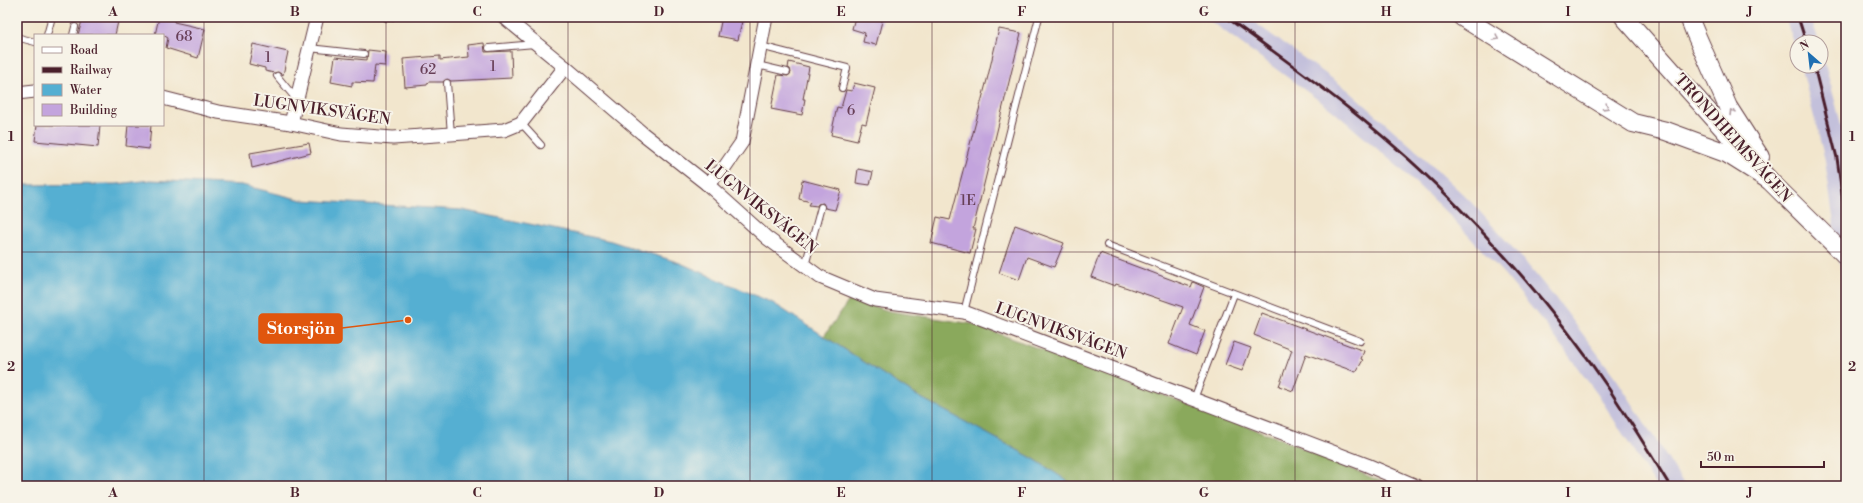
<svg xmlns="http://www.w3.org/2000/svg" width="1863" height="503" font-family="'Libre Bodoni',serif">
  <rect width="100%" height="100%" fill="#f7f3e8"/>
  <filter id="ink" filterUnits="userSpaceOnUse"><feTurbulence type="fractalNoise" baseFrequency=".025" numOctaves="2"/><feDisplacementMap in="SourceGraphic" scale="8" xChannelSelector="R" yChannelSelector="G"/><feConvolveMatrix kernelMatrix="1 2 1 2 8 2 1 2 1" color-interpolation-filters="sRGB"/></filter>
  <filter id="wash" filterUnits="userSpaceOnUse"><feTurbulence type="fractalNoise" baseFrequency=".012" numOctaves="4" result="noise"/><feDisplacementMap in="SourceGraphic" scale="16" xChannelSelector="R" yChannelSelector="G"/><feGaussianBlur stdDeviation="0.9" result="paint"/><feColorMatrix in="noise" values="0 0 0 0 0 0 0 0 0 0 0 0 0 0 0 0 0 1.4 0 .05"/><feComposite in="paint" operator="in"/></filter>
  <g filter="url(#wash)">
    <rect width="100%" height="100%" fill="#f2e6cd"/>
    <g fill="#c3c0db">
      <polygon points="1205,17 1247,17 1348,90 1419,153 1469,200 1522,258 1564,309 1618,381 1685,486 1656,486 1598,395 1545,324 1504,274 1452,218 1403,171 1332,110"/>
      <polygon points="1785,17 1811,17 1819,42 1797,42 1797,53"/>
      <polygon points="1821,48 1846,143 1846,308 1825,160 1801,66 1821,66"/>
    </g>
    <polygon fill="#8aa95c" stroke="#6a6444" points="850,299 889,311 973,324 1281,439 1392,486 1075,486 1034,459 912,393 824,336"/>
    <polygon fill="#54afd2" stroke="#4f677e" points="150,180 242,185 302,200 462,210 611,241 680,263 773,303 912,393 1034,459 1075,486 17,486 17,185 117,184"/>
    <g id="blocks">
      <g fill="#c3a4dd">
        <polygon points="83,17 119,17 115,35 78,35"/>
        <polygon points="159,17 175,17 174,22 205,29 198,58 166,48 168,38 163,35 155,35"/>
        <polygon points="722,17 741,17 740,21 742,21 738,40 718,36"/>
        <polygon points="855,17 883,17 876,45 863,42 865,33 852,29"/>
        <polygon points="999,29 1021,33 973,229 976,229 970,253 931,243 937,217 950,220 988,76"/>
        <polygon points="484,43 485,52 511,51 512,78 451,81 447,79 443,82 428,82 427,85 405,87 403,59 440,56 440,60 469,57 468,45"/>
        <polygon points="253,44 288,52 283,75 278,72 274,73 265,71 265,68 249,64"/>
        <polygon points="368,50 386,52 385,66 375,65 373,83 352,82 352,86 331,82 335,57 367,60"/>
        <polygon points="789,62 809,67 803,99 805,99 802,115 771,109 778,75 788,76 791,73 790,69 788,68"/>
        <polygon points="854,83 875,88 866,124 862,123 857,141 831,135 837,107 841,108 846,90 852,91"/>
        <polygon points="37,125 100,125 98,147 35,141"/>
        <polygon points="128,125 151,125 149,149 126,146"/>
        <polygon points="309,143 311,153 252,168 250,153"/>
        <polygon points="858,169 873,172 870,185 856,183"/>
        <polygon points="802,180 841,190 835,210 825,208 823,203 818,204 817,206 809,205 811,202 799,199"/>
        <polygon points="1015,225 1064,243 1054,267 1027,257 1019,280 999,273"/>
        <polygon points="1100,253 1191,287 1193,282 1204,287 1190,325 1205,331 1196,355 1169,344 1183,307 1116,284 1115,286 1091,277"/>
        <polygon points="1262,313 1364,351 1361,359 1363,360 1356,372 1306,354 1293,391 1279,386 1292,350 1254,335"/>
        <polygon points="1234,342 1251,348 1242,371 1225,365"/>
      </g>
    </g>
  </g>
  <g filter="url(#ink)">
    <use href="#blocks" fill-opacity="0" stroke="#633d43" stroke-width="1"/>
    <g fill="none" stroke-linecap="round" stroke-linejoin="round">
      <g stroke="#633d43" stroke-width="8">
        <g id="service">
          <polyline points="387,18 392,17"/>
          <polyline points="47,35 52,17"/>
          <polyline points="73,35 75,27"/>
          <polyline points="20,38 35,42"/>
          <polyline points="760,46 847,68 842,88"/>
          <polyline points="309,48 364,54"/>
          <polyline points="489,48 535,44"/>
          <polyline points="757,65 787,72"/>
          <polyline points="277,76 296,99"/>
          <polyline points="447,83 451,134"/>
          <polyline points="521,123 541,145"/>
          <polyline points="1107,245 1360,341"/>
          <polyline points="805,266 821,207"/>
          <polyline points="964,312 1039,17"/>
          <polyline points="1194,399 1234,294"/>
        </g>
      </g>
      <g stroke="#633d43" stroke-width="15">
        <g id="minor">
          <polyline points="504,17 565,67"/>
          <polyline points="17,93 35,91"/>
          <polyline points="163,98 218,112 291,123 341,134 393,138 451,134 504,130 521,123 565,67 642,133 707,184 767,238 820,277 875,300 964,312 1367,465 1416,486"/>
          <polyline points="291,123 317,17"/>
          <polyline points="707,184 724,168 742,142 766,17"/>
        </g>
      </g>
      <g stroke="#633d43" stroke-width="20">
        <g id="secondary">
          <polyline points="1462,17 1633,123 1666,131 1726,153 1769,180"/>
          <polyline points="1624,17 1769,180 1846,256"/>
          <polyline points="1689,17 1694,30 1728,107 1760,157"/>
        </g>
      </g>
      <use href="#service" stroke="#fff" stroke-width="6"/>
      <use href="#minor" stroke="#fff" stroke-width="13"/>
      <use href="#secondary" stroke="#fff" stroke-width="18"/>
      <g stroke="#4a1f2b" stroke-width="3">
        <path d="M1226,17C1308,76 1391,136 1461,210C1515,265 1566,325 1609,389C1630,421 1650,453 1670,486"/>
        <polyline points="1798,17 1806,42"/>
        <polyline points="1814,66 1837,158 1846,221"/>
      </g>
    </g>
    <defs><path id="oneway-chevron" d="M-2-3.5L2.5 0L-2 3.5" fill="none" stroke-width="1.6" stroke-linecap="round" stroke-linejoin="round"/></defs>
    <g stroke="#ae9aa0">
      <use href="#oneway-chevron" transform="translate(1496 38) rotate(32)"/>
      <use href="#oneway-chevron" transform="translate(1606 107) rotate(32)"/>
      <use href="#oneway-chevron" transform="translate(1732 112) rotate(-122)"/>
    </g>
  </g>
  <path fill="none" stroke="#4a1f2b" stroke-width="1" stroke-opacity="0.55" d="M204,17V486M386,17V486M568,17V486M750,17V486M932,17V486M1113,17V486M1295,17V486M1477,17V486M1659,17V486M17,252H1846"/>
  <g text-anchor="middle" dominant-baseline="central" stroke-width="4" stroke-linejoin="round" paint-order="stroke">
    <g font-size="14" fill="#684058">
      <text x="184" y="37">68</text>
      <text x="268" y="58">1</text>
      <text x="493" y="67">1</text>
      <text x="428" y="70">62</text>
      <text x="851" y="111">6</text>
      <text x="968" y="201">1E</text>
    </g>
    <g font-size="16" fill="#4a1f2b" stroke="#f7f3e8">
      <text transform="translate(322 110) rotate(8)">LUGNVIKSVÄGEN</text>
      <text transform="translate(1733 138) rotate(48)">TRONDHEIMSVÄGEN</text>
      <text transform="translate(761 207) rotate(39)">LUGNVIKSVÄGEN</text>
      <text transform="translate(1061 331) rotate(20)">LUGNVIKSVÄGEN</text>
    </g>
  </g>
  <path fill="none" stroke="#e0560e" stroke-width="1.5" d="M408 320L342 328"/>
  <circle fill="#e0560e" stroke="#f7f3e8" stroke-width="1.5" cx="408" cy="320" r="4"/>
  <rect fill="#e0560e" stroke="#e0560e" stroke-width="1.5" x="259" y="314" width="83" height="29" rx="4"/>
  <g font-size="17" text-anchor="middle" font-weight="bold" fill="#fff">
    <text x="301" y="334">Storsjön</text>
  </g>
  <rect width="1863" height="503" fill="none" stroke="#f7f3e8" stroke-width="44"/>
  <rect x="34" y="34" width="130" height="92" fill="#f7f3e8" stroke="#b29e9c"/>
  <rect x="42" y="47" width="20" height="6" fill="#ffffff" stroke="#b29e9c"/>
  <text x="70" y="54" font-size="12" fill="#4a1f2b">Road</text>
  <rect x="42" y="67" width="20" height="6" fill="#4a1f2b" stroke="#b29e9c"/>
  <text x="70" y="74" font-size="12" fill="#4a1f2b">Railway</text>
  <rect x="42" y="84" width="20" height="12" fill="#54afd2" stroke="#b29e9c"/>
  <text x="70" y="94" font-size="12" fill="#4a1f2b">Water</text>
  <rect x="42" y="104" width="20" height="12" fill="#c3a4dd" stroke="#b29e9c"/>
  <text x="70" y="114" font-size="12" fill="#4a1f2b">Building</text>
  <g transform="translate(1809 54) rotate(332)"><circle r="19" fill="#f7f3e8" stroke="#b29e9c"/>
  <path d="M0-3L7 15L0 10L-7 15Z" fill="#1f6fb2"/>
  <text y="-6" font-size="11" font-weight="bold" text-anchor="middle" fill="#4a1f2b">N</text>
  </g>
  <path d="M1701 461v6h123v-6" fill="none" stroke="#4a1f2b" stroke-width="2"/>
  <text x="1707" y="461" font-size="12" fill="#4a1f2b" stroke="#f7f3e8" stroke-width="3" paint-order="stroke">50 m</text>
  <rect x="22" y="22" width="1819" height="459" fill="none" stroke="#4a1f2b" stroke-width="1.5"/>
  <g font-size="13" text-anchor="middle" font-weight="bold" fill="#4a1f2b">
    <text x="113" y="16">A</text>
    <text x="295" y="16">B</text>
    <text x="477" y="16">C</text>
    <text x="659" y="16">D</text>
    <text x="841" y="16">E</text>
    <text x="1022" y="16">F</text>
    <text x="1204" y="16">G</text>
    <text x="1386" y="16">H</text>
    <text x="1568" y="16">I</text>
    <text x="1750" y="16">J</text>
    <text x="11" y="141">1</text>
    <text x="1852" y="141">1</text>
    <text x="11" y="371">2</text>
    <text x="1852" y="371">2</text>
    <text x="113" y="497">A</text>
    <text x="295" y="497">B</text>
    <text x="477" y="497">C</text>
    <text x="659" y="497">D</text>
    <text x="841" y="497">E</text>
    <text x="1022" y="497">F</text>
    <text x="1204" y="497">G</text>
    <text x="1386" y="497">H</text>
    <text x="1568" y="497">I</text>
    <text x="1750" y="497">J</text>
  </g>
</svg>
